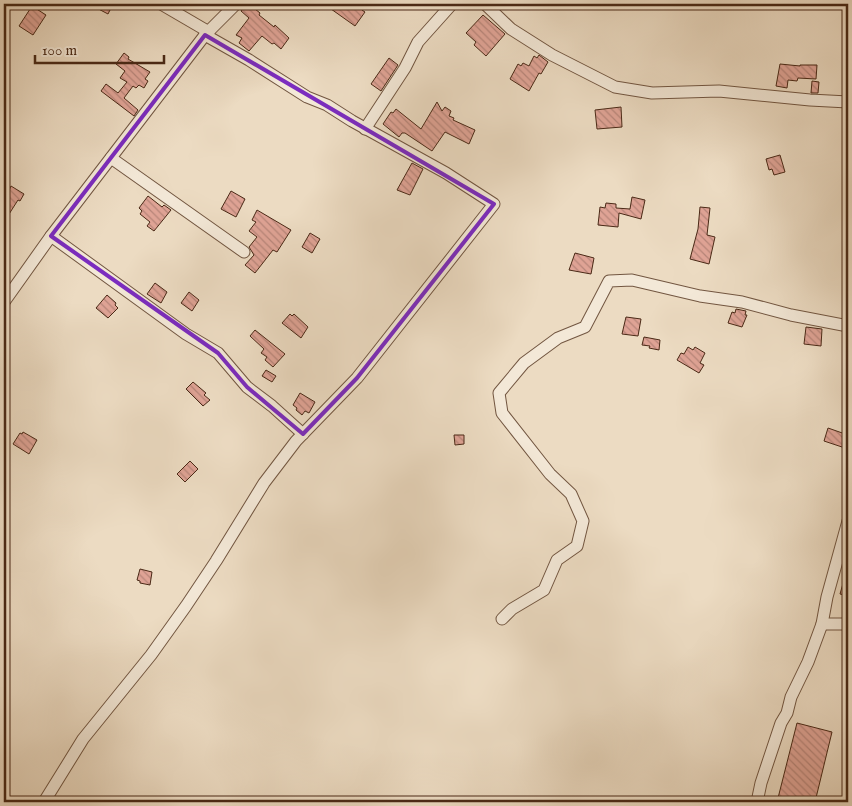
<svg xmlns="http://www.w3.org/2000/svg" width="852" height="806" font-family="'IM FELL English',serif">
  <defs>
    <pattern id="building-back-hatch" width="6" height="6" patternUnits="userSpaceOnUse" patternTransform="scale(1.25)"><rect width="6" height="6" fill="#dfa395"/><path d="M-1 5l2 2M0 0l6 6M5-1l2 2" fill="none" stroke="#b78579"/></pattern>
  </defs>
  <rect width="100%" height="100%" fill="#ecdbc2"/>
  <filter id="stains"><feTurbulence type="fractalNoise" baseFrequency=".004" numOctaves="4"/><feColorMatrix values="0 0 0 0 .2 0 0 0 0 .09 0 0 0 0 .02 0 0 0 .5 -.17"/></filter>
  <radialGradient id="worn" r=".72"><stop offset=".6" stop-color="#630" stop-opacity="0"/><stop offset="1" stop-color="#630" stop-opacity=".3"/></radialGradient>
  <g fill="url(#building-back-hatch)" stroke="#4a2916">
    <polygon points="89,4 113,4 108,14"/>
    <polygon points="246,4 249,4 260,13 259,15 274,27 275,25 289,38 281,49 274,43 272,44 262,36 249,51 239,43 242,38 236,35 249,18 241,11"/>
    <polygon points="324,4 372,4 362,10 365,12 355,26"/>
    <polygon points="32,6 46,15 33,35 19,26"/>
    <polygon points="483,15 505,34 486,56 474,45 476,42 466,33"/>
    <polygon points="124,53 129,57 128,59 150,72 145,79 148,81 144,88 139,85 136,88 133,86 124,98 138,110 134,116 101,91 106,84 118,93 127,82 120,78 125,71 116,64"/>
    <polygon points="539,55 548,62 541,74 539,73 529,91 510,79 518,64 521,66 523,63 529,66 534,56 537,58"/>
    <polygon points="389,58 398,65 381,91 371,84"/>
    <polygon points="780,64 800,66 800,65 817,65 816,79 798,78 797,81 788,80 787,88 776,86"/>
    <polygon points="812,81 819,82 818,93 811,93"/>
    <polygon points="437,102 442,111 445,107 451,111 449,116 454,118 453,120 475,130 469,144 445,132 432,151 405,133 402,133 399,137 383,124 391,112 393,113 396,109 421,129"/>
    <polygon points="621,107 622,127 597,129 595,110"/>
    <polygon points="780,155 785,172 774,175 772,169 769,170 766,159"/>
    <polygon points="412,163 423,169 410,195 397,190"/>
    <polygon points="11,186 24,194 20,201 18,200 4,222 4,201"/>
    <polygon points="231,191 245,199 236,217 221,209"/>
    <polygon points="148,196 162,207 164,205 171,210 154,231 147,226 150,222 140,214 142,211 139,208"/>
    <polygon points="632,197 645,200 641,219 619,213 618,227 598,225 600,207 605,208 606,203 616,204 616,208 630,209"/>
    <polygon points="700,207 710,208 707,235 715,237 709,264 690,259 698,229"/>
    <polygon points="257,210 291,230 277,252 273,250 255,273 245,265 254,255 249,247 257,237 249,231 256,222 252,220"/>
    <polygon points="310,233 320,239 312,253 302,247"/>
    <polygon points="575,253 594,258 591,274 569,270"/>
    <polygon points="155,283 167,292 161,303 147,294"/>
    <polygon points="189,292 199,300 192,311 181,303"/>
    <polygon points="107,295 116,303 115,305 118,308 108,318 96,308"/>
    <polygon points="736,309 746,311 745,315 747,315 742,327 728,323 732,312 735,313"/>
    <polygon points="290,314 292,316 294,314 308,327 301,338 282,323"/>
    <polygon points="626,317 641,319 638,336 622,334"/>
    <polygon points="806,327 822,329 821,346 804,344"/>
    <polygon points="255,330 285,354 273,367 265,360 267,357 261,353 264,349 250,336"/>
    <polygon points="644,337 660,340 659,350 649,348 650,346 642,345"/>
    <polygon points="688,347 693,350 695,347 705,353 700,363 704,365 699,373 677,360 681,353 684,354"/>
    <polygon points="266,370 276,376 272,382 262,376"/>
    <polygon points="193,382 206,393 204,395 210,400 203,406 186,389"/>
    <polygon points="300,393 315,402 309,413 305,411 302,415 296,410 297,408 293,405"/>
    <polygon points="828,428 848,435 848,449 824,441"/>
    <polygon points="23,432 37,440 29,454 13,444 20,433 22,434"/>
    <polygon points="454,435 464,435 464,444 455,445"/>
    <polygon points="190,461 198,469 185,482 177,474"/>
    <polygon points="140,569 152,572 150,585 140,583 140,581 137,580"/>
    <polygon points="846,573 848,573 848,596 840,594"/>
    <polygon points="797,723 832,732 815,802 777,802"/>
  </g>
  <g fill="none" stroke-linecap="round" stroke-linejoin="round">
    <g stroke="#725641" stroke-width="13">
      <g id="minor">
        <polyline points="161,4 209,32"/>
        <polyline points="485,4 511,29 552,55 615,87 652,93 719,91 810,100 848,102"/>
        <polyline points="365,129 405,68 418,42 452,4"/>
        <polyline points="111,158 244,252"/>
        <polyline points="51,236 186,334 218,353 247,387 272,406 303,434"/>
        <polyline points="4,302 51,236 205,35 236,4"/>
        <polyline points="502,619 512,609 544,590 557,560 577,546 583,521 571,494 550,474 502,413 499,393 524,363 558,338 585,327 609,281 632,280 700,296 742,302 791,315 848,326"/>
        <polyline points="822,624 848,624"/>
        <polyline points="44,802 83,739 151,655 186,606 216,561 264,483 296,441 357,378 494,204 446,173 352,121 327,105 307,97 249,60 205,35"/>
        <polyline points="757,802 761,783 781,723 787,713 791,697 808,662 822,624 827,597 848,521"/>
      </g>
    </g>
    <use href="#minor" stroke="#f3e8d7" stroke-width="11"/>
  </g>
  <path fill="none" stroke="#7b2cbf" stroke-width="4" stroke-linejoin="round" d="M205,35L494,204L357,378L303,434L247,387L218,353L51,236Z"/>
  <rect width="852" height="806" fill="none" stroke="#ecdbc2" stroke-width="20"/>
  <rect x="5" y="5" width="842" height="796" fill="none" stroke="#4a2916" stroke-width="2.5"/>
  <rect x="10" y="10" width="832" height="786" fill="none" stroke="#4a2916"/>
  <path d="M35 55v8h129v-8" fill="none" stroke="#4a2916" stroke-width="2.5"/>
  <text x="42" y="55" font-size="15" fill="#4a2916" stroke="#f3e8d7" stroke-width="4" paint-order="stroke">100 m</text>
  <rect width="100%" height="100%" filter="url(#stains)"/>
  <rect width="100%" height="100%" fill="url(#worn)"/>
</svg>
